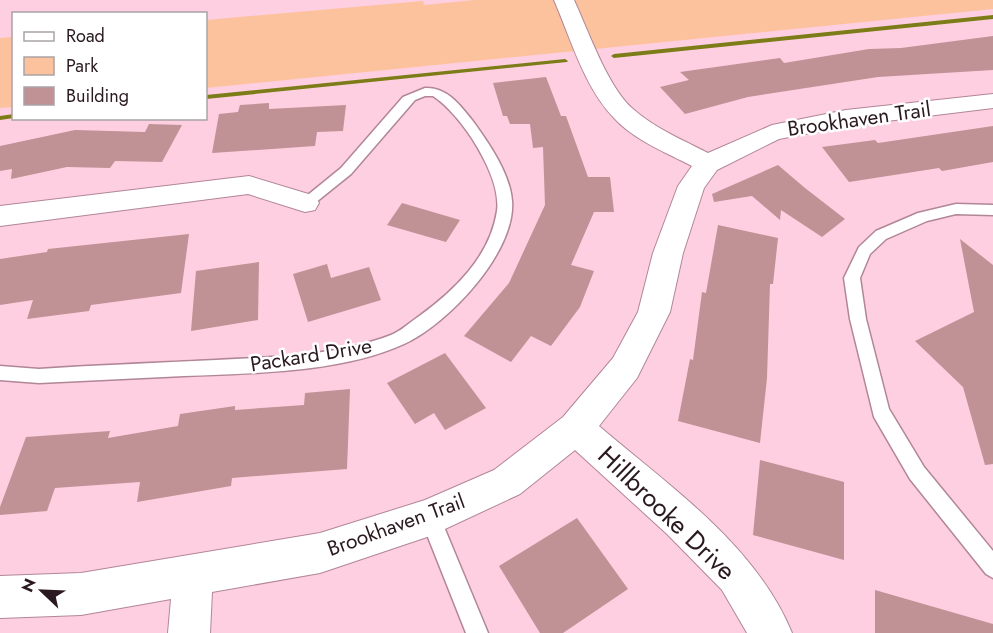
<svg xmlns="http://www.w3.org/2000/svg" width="993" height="633" font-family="Jost,sans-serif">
  <rect width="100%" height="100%" fill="#fecfe1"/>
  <g fill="#fcc29e">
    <polygon points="474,0 993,0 993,9 206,88 206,20 423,1 424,5"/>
    <polygon points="13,37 13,107 0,108 0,38"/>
  </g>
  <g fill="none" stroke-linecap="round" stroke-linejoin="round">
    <g fill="#7c7c18" fill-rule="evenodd">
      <polygon points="993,15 993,19 614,58 611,56 614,54"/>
      <polygon points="565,59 568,61 567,62 206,99 206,95"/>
      <polygon points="14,114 14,118 0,120 0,116"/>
    </g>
  </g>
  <g fill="#c09195">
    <polygon points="993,36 993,70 878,77 748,97 685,114 660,87 689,80 680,72 780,58 784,63 869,49 901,48"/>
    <polygon points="546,77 561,116 566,116 588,177 610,177 614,212 594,212 571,265 594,271 580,307 551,346 531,336 511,362 464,336 509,283 545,205 543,147 533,148 530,124 510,124 507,116 503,116 493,83"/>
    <polygon points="269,103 269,109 346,105 343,131 317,132 315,146 212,153 219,114 238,112 240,105"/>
    <polygon points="149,124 182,125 162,162 115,161 110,168 67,167 11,179 12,169 0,171 0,146 75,130 145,132"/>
    <polygon points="993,126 993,162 942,171 939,168 849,182 822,147 875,140 878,143"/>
    <polygon points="778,165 805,188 845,219 822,237 781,210 780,220 752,196 714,202 712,194"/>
    <polygon points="402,203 460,220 446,242 387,225"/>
    <polygon points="718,225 778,238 773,284 770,284 767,378 760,443 678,421 690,359 693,360 702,292 706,293"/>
    <polygon points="189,234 181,293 91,305 89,311 27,319 33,300 0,305 0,259 47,252 48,249"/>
    <polygon points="960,239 993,265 993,464 985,465 963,387 915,341 974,312"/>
    <polygon points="259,262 258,320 191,331 196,271"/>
    <polygon points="327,264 331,278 369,267 381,300 308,322 293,274"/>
    <polygon points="445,353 486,408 445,430 434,413 415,424 387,383"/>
    <polygon points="350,389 347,469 232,478 231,486 137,502 140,482 55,488 47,511 0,515 0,507 26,437 110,431 108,438 178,426 180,414 235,406 235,410 304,405 305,393"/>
    <polygon points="760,460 844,482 844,560 753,535"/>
    <polygon points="577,518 628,589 563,633 540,633 499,566"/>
    <polygon points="875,590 993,624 993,633 875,633"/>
  </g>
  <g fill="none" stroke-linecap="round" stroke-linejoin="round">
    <g stroke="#b18697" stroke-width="3">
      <g id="lane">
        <path d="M425,88C447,87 460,105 472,120C488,142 510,173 512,201C516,252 448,324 404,344C341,373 253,373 184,376C136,378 87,381 39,383L0,380V366L39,369C98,365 157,363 216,360C273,357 337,356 391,335C401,331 409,323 418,317C454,291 490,257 497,211C502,176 461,114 433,96H425L415,100L351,174L310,207L305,208L298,203L341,168L403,97Z"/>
        <polygon points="956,204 993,205 993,215 956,214 927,221 886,239 870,254 860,278 866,319 889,409 924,467 993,551 993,578 986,574 910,479 874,417 850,319 844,278 859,247 876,231 918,213"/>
        <polygon points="430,507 437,510 488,633 466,633 420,517 423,510"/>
      </g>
    </g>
    <g stroke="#b18697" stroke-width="2">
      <g id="street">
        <path d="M554,0H574C588,30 608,88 633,109C654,128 683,140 708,153L772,125L846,110L993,94V108L846,126L779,139L717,170L704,188L683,253L670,312L637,378L599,426C669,486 756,545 792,633H747L722,590L667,534L575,450L520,494L430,536L320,573L212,592L210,633H168L171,599L81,615L0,618V576L81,573L320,533L425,500L494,470L563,417L613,358L638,312L653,253L678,186L692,166C667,153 634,140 614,118C584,87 571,39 554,0Z"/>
        <polygon points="249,176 315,196 319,203 315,210 305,212 248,194 0,226 0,206"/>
      </g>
    </g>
    <use href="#lane" fill="#fff" fill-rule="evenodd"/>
    <use href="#street" fill="#fff" fill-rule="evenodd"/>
  </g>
  <g text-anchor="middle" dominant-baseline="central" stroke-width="5" stroke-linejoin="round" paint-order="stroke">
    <g font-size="21" fill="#2a1920" stroke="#fff">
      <text transform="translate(859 119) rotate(-8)">Brookhaven Trail</text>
      <text transform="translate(311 355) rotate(-9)">Packard Drive</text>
      <text transform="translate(396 525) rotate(-20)">Brookhaven Trail</text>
    </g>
    <g font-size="26" fill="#2a1920" stroke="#fff">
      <text transform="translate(667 513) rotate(44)">Hillbrooke Drive</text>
    </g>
  </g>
  <rect x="12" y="12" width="195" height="108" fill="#ffffff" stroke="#aaa3a6" stroke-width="1.5"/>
  <rect x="24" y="32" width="30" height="9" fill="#ffffff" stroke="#aaa3a6" stroke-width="1.5"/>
  <text x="66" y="42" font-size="18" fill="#2a1920">Road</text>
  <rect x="24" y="57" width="30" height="18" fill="#fcc29e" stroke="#aaa3a6" stroke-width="1.5"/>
  <text x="66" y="72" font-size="18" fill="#2a1920">Park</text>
  <rect x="24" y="87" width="30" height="18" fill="#c09195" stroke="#aaa3a6" stroke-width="1.5"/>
  <text x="66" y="102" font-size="18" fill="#2a1920">Building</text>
  <g transform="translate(42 591) rotate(293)" stroke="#ffffff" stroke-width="4.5" paint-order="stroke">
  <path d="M0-4.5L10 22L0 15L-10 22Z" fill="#2a1920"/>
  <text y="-9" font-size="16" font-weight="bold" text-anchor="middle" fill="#2a1920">N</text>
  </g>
</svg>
